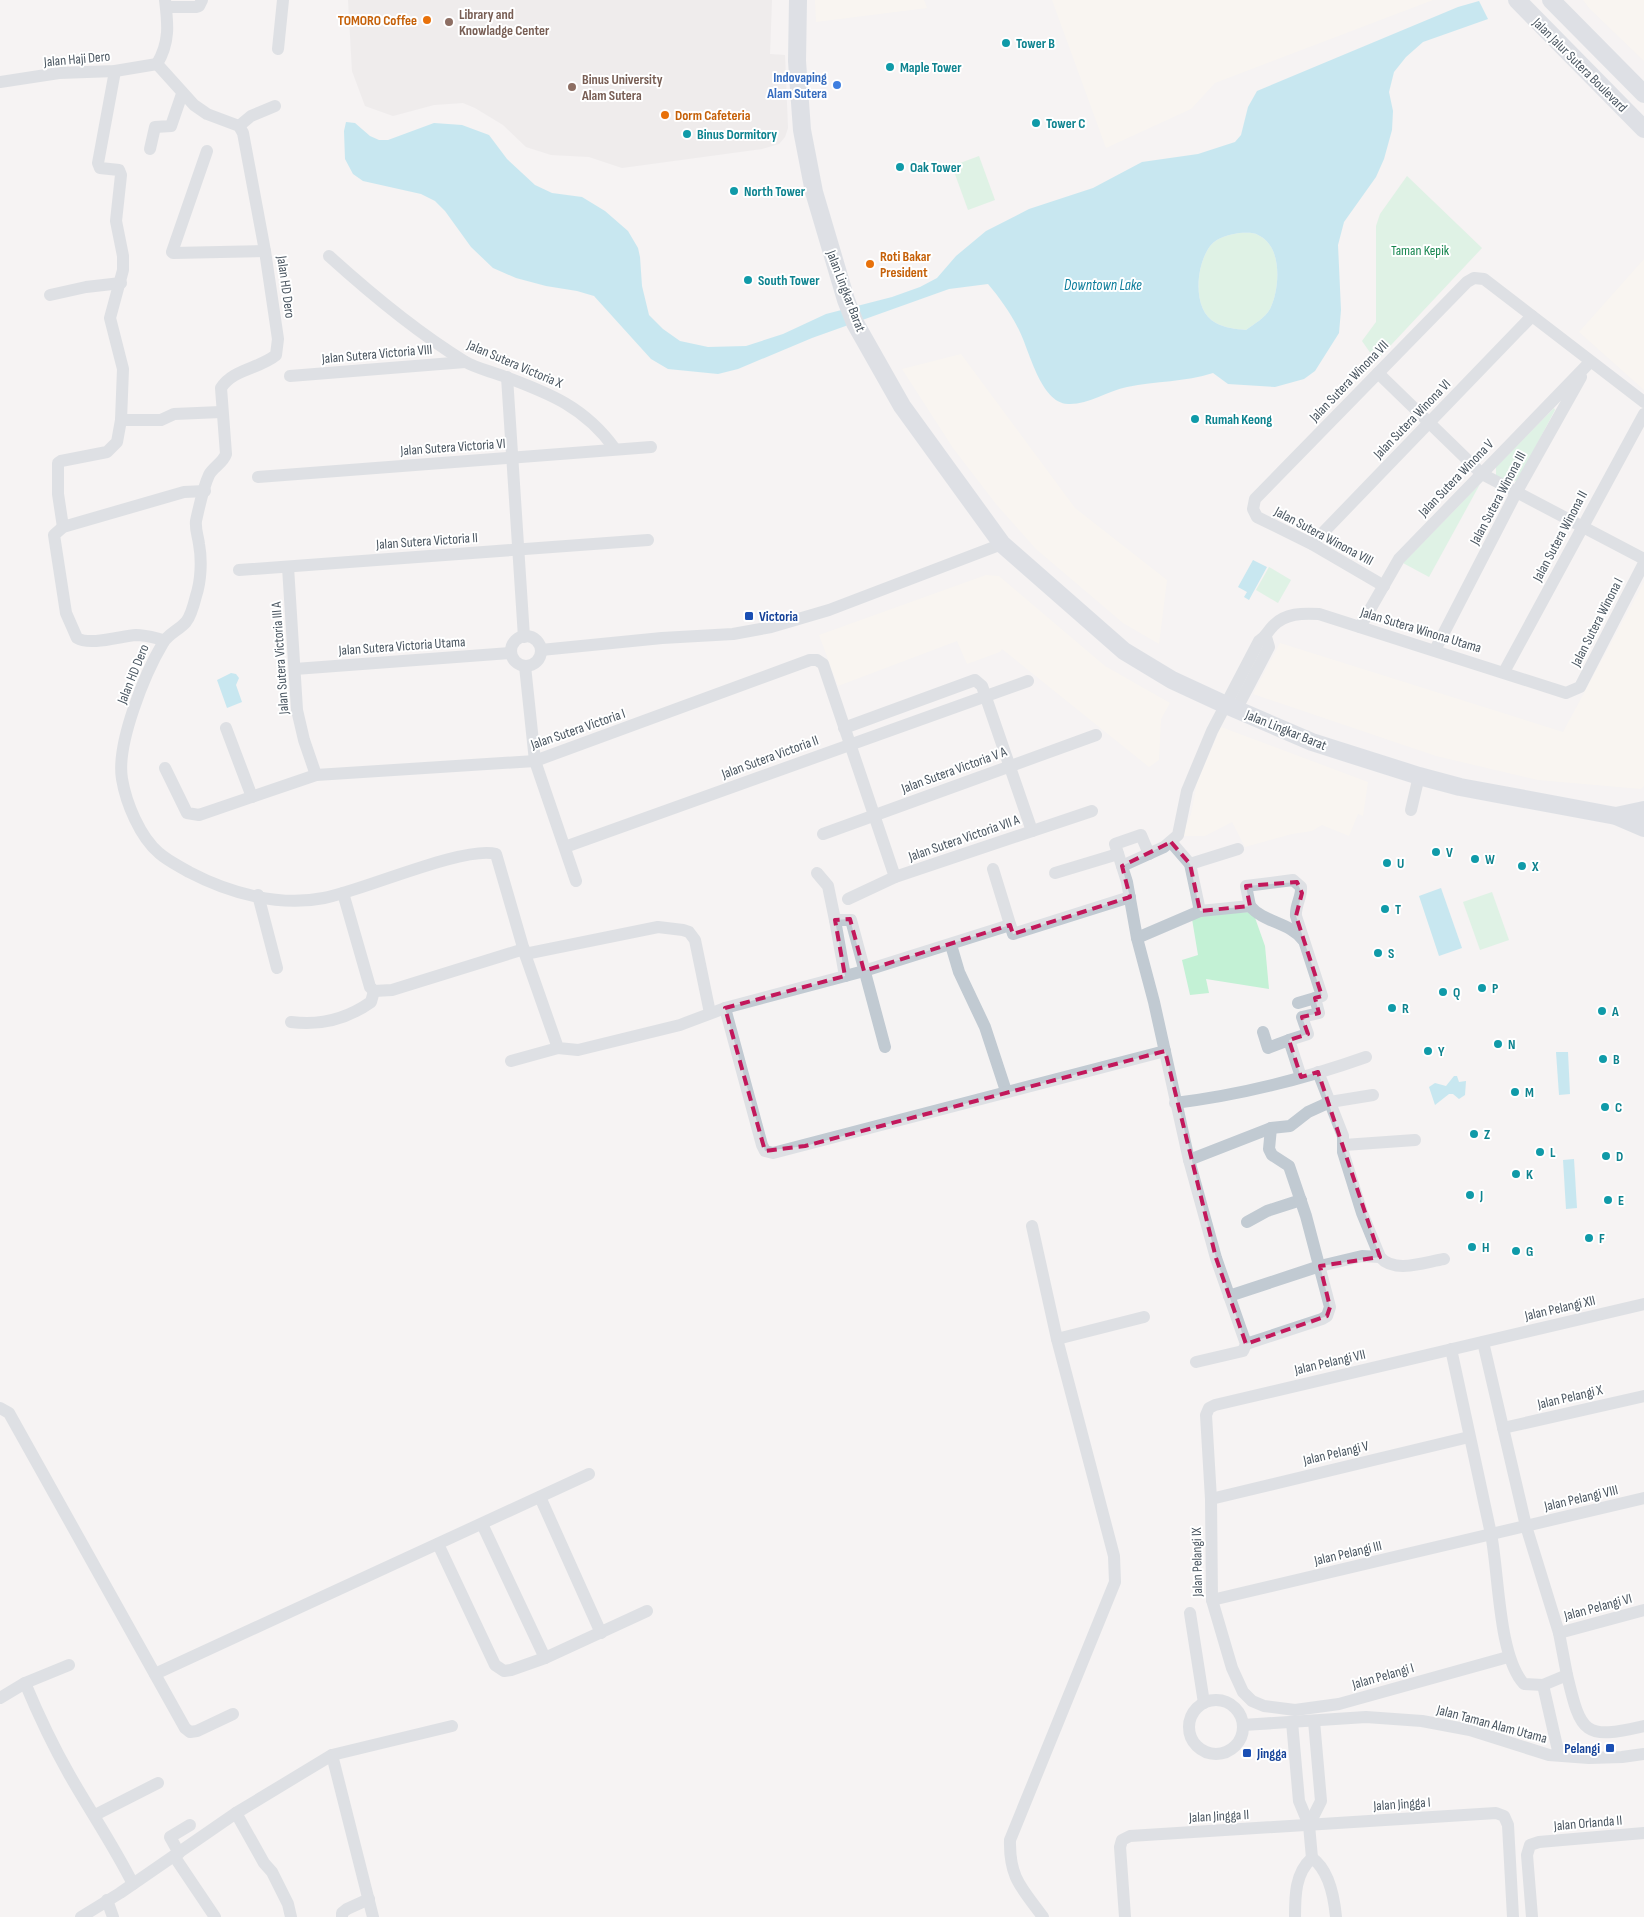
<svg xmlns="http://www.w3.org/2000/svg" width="1644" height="1917" font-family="'Sofia Sans Condensed',sans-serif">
  <rect width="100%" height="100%" fill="#f5f3f3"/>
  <g fill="#fdf9ef">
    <polygon points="815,0 924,0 927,8 816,22"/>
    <polygon points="1052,0 1433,0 1215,83 1191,109 1106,148"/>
    <polygon points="1583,0 1644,0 1644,61 1590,9"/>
    <polygon points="1644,259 1644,390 1579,332"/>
    <polygon points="961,354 1075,508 1167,580 1159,644 1123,623 1036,549 996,504 953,448 902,369"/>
    <polygon points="986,575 999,576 1105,666 1170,703 1161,719 1159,760 1149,767 1002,649 1000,652 967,664 957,641 838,686 819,635"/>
    <polygon points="1644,582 1644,786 1641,789 1538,780 1436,756 1253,694 1280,643 1563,732"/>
    <polygon points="1221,727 1368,782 1363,816 1358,814 1349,836 1322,825 1312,831 1292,834 1245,847 1232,822 1205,836 1182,836 1191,814 1197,783"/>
  </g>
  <polygon fill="#e6e4e5" points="348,0 772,0 770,54 785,55 788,128 785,137 779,144 762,149 622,168 589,157 551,155 526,147 503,125 475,108 463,103 434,105 393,116 365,106 352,71"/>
  <g fill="#c3f1d5">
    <polygon points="979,156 995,200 968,210 952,166"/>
    <polygon points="1407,176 1482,248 1376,361 1362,341 1376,322 1376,226 1380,214"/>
    <path d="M1239,233C1245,233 1253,232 1258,235C1283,246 1280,289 1270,309C1265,318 1254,324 1246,330C1236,329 1225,328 1216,323C1191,310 1196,263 1211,245C1218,237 1229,235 1239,233Z"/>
    <polygon points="1554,408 1555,410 1518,480 1510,483 1496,476 1496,467"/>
    <polygon points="1480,484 1429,577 1403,563"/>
    <polygon points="1269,567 1291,580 1278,603 1256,590"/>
    <polygon points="1492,892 1509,940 1480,950 1463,902"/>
    <polygon points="1253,912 1265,946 1269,989 1206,979 1209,993 1190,995 1182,960 1198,955 1192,919 1211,913"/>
  </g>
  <g fill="#90daee" fill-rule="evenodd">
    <path d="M1479,1L1488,19L1423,42L1406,57L1394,72L1389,92L1393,111L1392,130L1384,159L1376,177L1344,222L1338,245L1341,310L1339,333L1315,371L1304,379L1275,387L1228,384L1213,373C1185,382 1156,381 1127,387C1108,391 1087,405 1068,404C1040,403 1029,348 1018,328C1010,312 999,297 988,284L949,289L812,338L738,369L718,374L668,369L651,359L594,296L577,291L546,286L516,278L493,268L471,247L445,211L435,201L421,194L363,181L353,174L345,159L344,131L346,122L355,123L370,136L379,140H388L434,123L462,125L489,135L507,159L535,185L552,193L582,197L605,211L628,231L638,248L640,257L642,286L649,315L663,329L680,341L708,347L746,346L783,334L826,314L892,297L920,287L937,278L956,256L986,231L1029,209L1093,188L1142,162L1198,154L1235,142L1241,135L1248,107L1257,91L1458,7ZM1239,233C1245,233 1253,232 1258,235C1283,246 1280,289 1270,309C1265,318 1254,324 1246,330C1236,329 1225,328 1216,323C1191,310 1196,263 1211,245C1218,237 1229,235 1239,233Z"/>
    <polygon points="1253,560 1267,567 1249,600 1244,597 1247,592 1238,587"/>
    <polygon points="231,673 236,674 239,678 236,685 242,702 227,708 217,680"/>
    <polygon points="1441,888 1462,948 1439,956 1419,896"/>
    <polygon points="1556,1052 1568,1052 1570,1094 1559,1095"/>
    <polygon points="1454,1076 1457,1076 1459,1082 1466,1081 1465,1095 1459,1099 1453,1094 1449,1094 1435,1105 1429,1087 1435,1083 1446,1086"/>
    <polygon points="1574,1159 1577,1208 1566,1209 1563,1160"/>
  </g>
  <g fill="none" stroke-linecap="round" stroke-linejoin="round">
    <g stroke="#c1cad2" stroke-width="12">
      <polyline points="166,7 196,7 199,6 202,0"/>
      <polyline points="278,49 283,0"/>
      <path d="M157,64L194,105L207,114L239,126L243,133L265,251L278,339L276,355C259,369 233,369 221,388L226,454C223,463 213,467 209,475C203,488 199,507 196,521C195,529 198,536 199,544C202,560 201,581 196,596C194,604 191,616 186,622C179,630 168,634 163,643C145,673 116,744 122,779C126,803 140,837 159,853C168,861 179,866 189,872C229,893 279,907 324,898C362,891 465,845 496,854L525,954L558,1048L578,1050L680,1025L725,1008L864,971L1010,925"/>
      <path d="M157,64C170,42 168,24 165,0"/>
      <polyline points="115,71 98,163 100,168 119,170 121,175 116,221 123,256 123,270 110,318 123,369 121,420"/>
      <polyline points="0,82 59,73 115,71 157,64"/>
      <polyline points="239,126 251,116 275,106"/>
      <polyline points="150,149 155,127 171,126 182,94"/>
      <polyline points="207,151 172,252 173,253 265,251"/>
      <path d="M329,256C371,294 415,331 464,361C475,368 490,371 503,376C549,393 585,407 615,449"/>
      <polyline points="50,295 86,287 121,283"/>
      <polyline points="1378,373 1482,474 1644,559"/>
      <polyline points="290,376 465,362"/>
      <polyline points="507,377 524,637"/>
      <polyline points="258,477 651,447"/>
      <polyline points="63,527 58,494 58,463 61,461 107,452 117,442 121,420 161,420 174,414 221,412"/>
      <polyline points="1312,544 1532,316"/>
      <polyline points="288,567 297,710 304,740 316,775"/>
      <polyline points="239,570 648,540"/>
      <polyline points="1384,586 1312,544 1257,517 1253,509 1255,499 1467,282 1474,278 1484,279 1644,402"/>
      <polyline points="1360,627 1399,559 1590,362"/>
      <circle cx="526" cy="651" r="15"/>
      <path d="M164,640C155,638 146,635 136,635C121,636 90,646 77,638L66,613L54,535L63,527L184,492L205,491"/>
      <polyline points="541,650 662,638 733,634 771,627 829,610 1002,544"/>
      <polyline points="1435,650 1516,493 1581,377"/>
      <polyline points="525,666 535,761 576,881"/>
      <polyline points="295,669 511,653"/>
      <polyline points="1504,672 1644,414"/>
      <polyline points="1236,710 1269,647 1266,637"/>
      <polyline points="226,728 252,797"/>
      <polyline points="844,728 975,680 982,686 1032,831"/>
      <polyline points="165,768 187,813 199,815 316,775 535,761 810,660 817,660 823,664 895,877"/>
      <polyline points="1411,810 1419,776"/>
      <polyline points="823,834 1096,735"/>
      <polyline points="1171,842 1190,864 1200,911"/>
      <polyline points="565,847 1028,681"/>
      <polyline points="1149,854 1141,835 1115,844 1127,882 1137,938 1154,1002 1189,1160 1216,1258 1246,1344 1243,1351 1196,1362"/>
      <polyline points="1190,864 1238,849"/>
      <path d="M1122,866L1164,847L1178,835L1187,791L1212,731L1259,641C1266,637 1267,632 1273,626C1285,613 1303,613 1319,614L1566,693L1580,687L1644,563"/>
      <polyline points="993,869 1013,934 1130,897"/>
      <polyline points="817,873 828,886 835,920 851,920 885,1047"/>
      <polyline points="1055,873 1118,854"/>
      <polyline points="343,893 370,987 374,991 392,990 524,949"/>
      <polyline points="258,895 277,968"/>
      <polyline points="848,899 895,877 1092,811"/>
      <path d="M1250,906C1264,923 1290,922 1303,940"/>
      <polyline points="835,920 845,976"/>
      <path d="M1137,938L1200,911L1250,906L1246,886L1293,880L1301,887C1302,897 1295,905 1296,916L1322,996L1298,1003"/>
      <polyline points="951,945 959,972 985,1027 1006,1091"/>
      <polyline points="525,954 658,927 683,930 689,932 695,940 710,1013"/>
      <polyline points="725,1008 762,1145 765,1151 773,1153 1165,1051"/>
      <path d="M291,1022C321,1026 347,1019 371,1002L374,991"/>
      <polyline points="1263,1032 1268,1048 1289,1040"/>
      <polyline points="511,1061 558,1048"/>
      <polyline points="1318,1072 1343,1136 1343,1152 1362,1213 1380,1257"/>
      <polyline points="1301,1077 1289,1040 1308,1034 1302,1017 1319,1013 1315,998"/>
      <path d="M1175,1103C1240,1095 1304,1079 1366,1057"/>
      <polyline points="1344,1145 1415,1140"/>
      <polyline points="1189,1160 1271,1128 1290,1126 1308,1112 1330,1102 1373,1095"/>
      <polyline points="1247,1222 1267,1211 1301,1200"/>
      <path d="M1032,1226L1057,1339L1114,1556L1115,1582L1010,1840C1009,1878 1022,1888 1043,1917"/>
      <path d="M1229,1296L1320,1266L1362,1256L1380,1257C1394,1274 1425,1262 1444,1259"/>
      <polyline points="1057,1339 1144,1317"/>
      <polyline points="1246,1344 1322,1319 1327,1316 1330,1307 1306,1216 1289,1166 1272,1155 1269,1149 1271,1128"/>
      <path d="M1451,1349C1464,1411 1478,1472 1491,1534C1499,1573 1498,1656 1524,1684L1543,1685L1567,1675L1559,1633L1526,1526L1483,1342"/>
      <polyline points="0,1408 9,1413 185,1728 190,1732 197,1731 233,1714"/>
      <polyline points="1503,1428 1644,1396"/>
      <polyline points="540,1497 601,1633"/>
      <polyline points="1211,1499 1469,1437"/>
      <polyline points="482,1524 545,1658"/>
      <polyline points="438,1544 495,1665 504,1671 511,1670 545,1658 647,1611"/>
      <polyline points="1212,1600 1644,1498"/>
      <polyline points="1190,1613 1204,1703"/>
      <polyline points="1559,1633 1644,1610"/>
      <polyline points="1508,1657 1339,1704 1295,1710 1264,1706 1252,1701 1243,1692 1232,1668 1212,1600 1211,1499 1206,1415 1209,1408 1215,1405 1644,1304"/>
      <polyline points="155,1674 589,1474"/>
      <path d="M1567,1675C1581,1734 1584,1740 1644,1726"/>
      <path d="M25,1683C38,1714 52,1744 69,1774C90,1811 114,1846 133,1884"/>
      <polyline points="1543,1685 1559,1755"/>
      <polyline points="0,1698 25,1683 69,1665"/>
      <circle cx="1216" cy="1727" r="27"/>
      <polyline points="1292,1722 1299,1801 1309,1825 1312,1858"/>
      <polyline points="1243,1725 1366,1717 1422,1721 1470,1730 1549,1755 1589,1758 1622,1757 1644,1754"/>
      <polyline points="332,1755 373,1917"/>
      <polyline points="236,1813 264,1863 272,1872 288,1904 291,1917"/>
      <polyline points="95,1815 158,1783"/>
      <polyline points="1309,1825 1321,1801 1314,1721"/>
      <polyline points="179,1853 170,1837 190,1825"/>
      <polyline points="174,1856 215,1917"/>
      <path d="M1312,1858C1329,1870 1334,1896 1336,1917"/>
      <polyline points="107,1900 113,1917"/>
      <polyline points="81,1917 120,1893 236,1813 332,1755 452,1726"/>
      <polyline points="342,1917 342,1913 347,1909 369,1899"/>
      <polyline points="1125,1917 1120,1847 1122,1840 1130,1836 1496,1813 1504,1816 1508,1825 1513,1917"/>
      <path d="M1295,1917C1295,1896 1295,1873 1312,1858"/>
      <polyline points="1532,1917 1527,1855 1530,1845 1539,1842 1644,1833"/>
    </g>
    <g stroke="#c1cbd6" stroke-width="18">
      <polyline points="798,0 797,61 802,130 814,192 846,300 855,323 902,406 1002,544 1124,651 1172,680 1226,705 1312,742 1419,776 1460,787 1616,816 1644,828"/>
      <polyline points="1517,0 1644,129"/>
      <polyline points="1551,0 1644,94"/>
      <polyline points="1616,816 1644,810"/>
    </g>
  </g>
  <path d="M0 0H1644V1917H0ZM1171,842L1190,864L1200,911L1250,906L1246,886L1297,882L1302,893L1296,916L1322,996L1315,998L1319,1013L1302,1017L1308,1034L1289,1040L1301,1077L1318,1072L1380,1257L1320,1266L1330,1307L1327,1316L1246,1344L1216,1258L1165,1051L805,1146L765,1151L725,1008L845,976L835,920L850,919L864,971L1010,925L1013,934L1130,897L1122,866Z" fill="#f5f3f3" fill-opacity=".55" fill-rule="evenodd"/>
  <path fill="none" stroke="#c2185b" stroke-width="4" stroke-dasharray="10 6" stroke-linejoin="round" d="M1171,842L1190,864L1200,911L1250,906L1246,886L1297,882L1302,893L1296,916L1322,996L1315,998L1319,1013L1302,1017L1308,1034L1289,1040L1301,1077L1318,1072L1380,1257L1320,1266L1330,1307L1327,1316L1246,1344L1216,1258L1165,1051L805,1146L765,1151L725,1008L845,976L835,920L850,919L864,971L1010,925L1013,934L1130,897L1122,866Z"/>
  <g fill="#e8710a" stroke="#fff" stroke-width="2">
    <circle cx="427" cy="20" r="5"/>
    <circle cx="665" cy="115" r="5"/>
    <circle cx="870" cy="264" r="5"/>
  </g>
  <g fill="#8d6e63" stroke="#fff" stroke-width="2">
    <circle cx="449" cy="22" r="5"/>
    <circle cx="572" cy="87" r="5"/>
  </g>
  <g fill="#0f9aa8" stroke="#fff" stroke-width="2">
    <circle cx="1006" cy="43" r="5"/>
    <circle cx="890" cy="67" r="5"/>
    <circle cx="1036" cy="123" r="5"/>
    <circle cx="687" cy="134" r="5"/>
    <circle cx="900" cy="167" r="5"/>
    <circle cx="734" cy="191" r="5"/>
    <circle cx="748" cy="280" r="5"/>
    <circle cx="1195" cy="419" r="5"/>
    <circle cx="1436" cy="852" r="5"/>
    <circle cx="1475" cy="859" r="5"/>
    <circle cx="1387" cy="863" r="5"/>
    <circle cx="1522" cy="866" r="5"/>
    <circle cx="1385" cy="909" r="5"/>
    <circle cx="1378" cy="953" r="5"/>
    <circle cx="1482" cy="988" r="5"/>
    <circle cx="1443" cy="992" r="5"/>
    <circle cx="1392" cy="1008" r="5"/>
    <circle cx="1602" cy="1011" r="5"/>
    <circle cx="1498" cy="1044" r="5"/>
    <circle cx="1428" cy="1051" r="5"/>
    <circle cx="1603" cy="1059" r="5"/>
    <circle cx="1515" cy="1092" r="5"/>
    <circle cx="1605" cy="1107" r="5"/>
    <circle cx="1474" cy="1134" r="5"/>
    <circle cx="1540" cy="1152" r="5"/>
    <circle cx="1606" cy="1156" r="5"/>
    <circle cx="1516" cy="1174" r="5"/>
    <circle cx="1470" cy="1195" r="5"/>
    <circle cx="1608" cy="1200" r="5"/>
    <circle cx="1589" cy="1238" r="5"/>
    <circle cx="1472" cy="1247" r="5"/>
    <circle cx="1516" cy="1251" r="5"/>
  </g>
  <circle fill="#3f7fe0" stroke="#fff" stroke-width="2" cx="837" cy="85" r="5"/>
  <g fill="#1a4fb4" stroke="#fff" stroke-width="2">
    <rect x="744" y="611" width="10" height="10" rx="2.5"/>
    <rect x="1605" y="1743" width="10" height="10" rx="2.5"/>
    <rect x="1242" y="1748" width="10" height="10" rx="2.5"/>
  </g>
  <g text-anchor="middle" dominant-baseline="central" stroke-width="4" stroke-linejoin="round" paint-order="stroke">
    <g font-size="14" font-weight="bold" fill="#785e54" stroke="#fff" text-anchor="start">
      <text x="459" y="14">Library and<tspan x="459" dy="16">Knowladge Center</tspan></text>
      <text x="582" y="79">Binus University<tspan x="582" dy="16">Alam Sutera</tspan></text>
    </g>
    <g font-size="14" font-weight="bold" fill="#c56008" stroke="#fff" text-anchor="start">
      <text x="417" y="20" text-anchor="end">TOMORO Coffee</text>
      <text x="675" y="115">Dorm Cafeteria</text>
      <text x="880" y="256">Roti Bakar<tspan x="880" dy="16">President</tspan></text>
    </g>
    <g font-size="14" font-weight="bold" fill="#0d838f" stroke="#fff" text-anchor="start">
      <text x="1016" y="43">Tower B</text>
      <text x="900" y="67">Maple Tower</text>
      <text x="1046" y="123">Tower C</text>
      <text x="697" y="134">Binus Dormitory</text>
      <text x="910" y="167">Oak Tower</text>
      <text x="744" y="191">North Tower</text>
      <text x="758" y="280">South Tower</text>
      <text x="1205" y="419">Rumah Keong</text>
      <text x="1446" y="852">V</text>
      <text x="1485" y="859">W</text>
      <text x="1397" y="863">U</text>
      <text x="1532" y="866">X</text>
      <text x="1395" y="909">T</text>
      <text x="1388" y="953">S</text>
      <text x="1492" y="988">P</text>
      <text x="1453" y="992">Q</text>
      <text x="1402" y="1008">R</text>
      <text x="1612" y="1011">A</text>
      <text x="1508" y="1044">N</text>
      <text x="1438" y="1051">Y</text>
      <text x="1613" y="1059">B</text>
      <text x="1525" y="1092">M</text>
      <text x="1615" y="1107">C</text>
      <text x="1484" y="1134">Z</text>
      <text x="1550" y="1152">L</text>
      <text x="1616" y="1156">D</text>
      <text x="1526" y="1174">K</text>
      <text x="1480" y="1195">J</text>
      <text x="1618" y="1200">E</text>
      <text x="1599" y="1238">F</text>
      <text x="1482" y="1247">H</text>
      <text x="1526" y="1251">G</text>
    </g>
    <g font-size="14" fill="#4a5661" stroke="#fff">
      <text transform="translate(77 59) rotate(-5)">Jalan Haji Dero</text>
      <text transform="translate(1580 65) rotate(45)">Jalan Jalur Sutera Boulevard</text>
      <text transform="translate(286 287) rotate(82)">Jalan HD Dero</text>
      <text transform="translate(846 291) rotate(69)">Jalan Lingkar Barat</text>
      <text transform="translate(377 354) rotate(-5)">Jalan Sutera Victoria VIII</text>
      <text transform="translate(515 364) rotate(23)">Jalan Sutera Victoria X</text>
      <text transform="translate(1349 381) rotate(-46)">Jalan Sutera Winona VII</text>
      <text transform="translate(1412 419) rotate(-46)">Jalan Sutera Winona VI</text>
      <text transform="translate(453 447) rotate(-4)">Jalan Sutera Victoria VI</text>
      <text transform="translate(1456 478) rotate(-46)">Jalan Sutera Winona V</text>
      <text transform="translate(1498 498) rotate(-62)">Jalan Sutera Winona III</text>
      <text transform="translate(1324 536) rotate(28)">Jalan Sutera Winona VIII</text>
      <text transform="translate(1560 536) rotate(-62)">Jalan Sutera Winona II</text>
      <text transform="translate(427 541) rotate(-4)">Jalan Sutera Victoria II</text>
      <text transform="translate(1597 622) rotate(-63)">Jalan Sutera Winona I</text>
      <text transform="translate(1421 630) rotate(17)">Jalan Sutera Winona Utama</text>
      <text transform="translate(402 646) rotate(-4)">Jalan Sutera Victoria Utama</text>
      <text transform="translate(280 658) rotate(-94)">Jalan Sutera Victoria III A</text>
      <text transform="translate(133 674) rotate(-68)">Jalan HD Dero</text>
      <text transform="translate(578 729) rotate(-19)">Jalan Sutera Victoria I</text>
      <text transform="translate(1286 730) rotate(22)">Jalan Lingkar Barat</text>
      <text transform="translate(770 757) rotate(-20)">Jalan Sutera Victoria II</text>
      <text transform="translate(954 770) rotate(-20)">Jalan Sutera Victoria V A</text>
      <text transform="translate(964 838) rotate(-19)">Jalan Sutera Victoria VII A</text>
      <text transform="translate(1560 1308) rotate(-13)">Jalan Pelangi XII</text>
      <text transform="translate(1330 1362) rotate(-13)">Jalan Pelangi VII</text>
      <text transform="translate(1570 1397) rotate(-13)">Jalan Pelangi X</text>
      <text transform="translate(1336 1453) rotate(-13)">Jalan Pelangi V</text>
      <text transform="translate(1581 1498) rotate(-13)">Jalan Pelangi VIII</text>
      <text transform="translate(1348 1553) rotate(-13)">Jalan Pelangi III</text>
      <text transform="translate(1197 1562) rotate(-91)">Jalan Pelangi IX</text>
      <text transform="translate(1598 1607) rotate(-15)">Jalan Pelangi VI</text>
      <text transform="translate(1383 1676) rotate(-16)">Jalan Pelangi I</text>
      <text transform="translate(1492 1724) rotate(15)">Jalan Taman Alam Utama</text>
      <text transform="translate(1402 1804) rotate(-4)">Jalan Jingga I</text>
      <text transform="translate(1219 1816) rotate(-3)">Jalan Jingga II</text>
      <text transform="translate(1588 1823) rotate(-5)">Jalan Orlanda II</text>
    </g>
    <g font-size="14" font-weight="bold" fill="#366cbe" stroke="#fff" text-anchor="end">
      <text x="827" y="77">Indovaping<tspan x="827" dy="16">Alam Sutera</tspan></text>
    </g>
    <g font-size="14" fill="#17864f" stroke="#fff">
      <text x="1420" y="250">Taman Kepik</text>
    </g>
    <g font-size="14" font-weight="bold" fill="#164399" stroke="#fff" text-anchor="start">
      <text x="759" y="616">Victoria</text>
      <text x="1600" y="1748" text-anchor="end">Pelangi</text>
      <text x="1257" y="1753">Jingga</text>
    </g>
    <g font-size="15" font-style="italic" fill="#0c7c9b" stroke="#fff">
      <text x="1103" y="285">Downtown Lake</text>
    </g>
  </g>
</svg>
